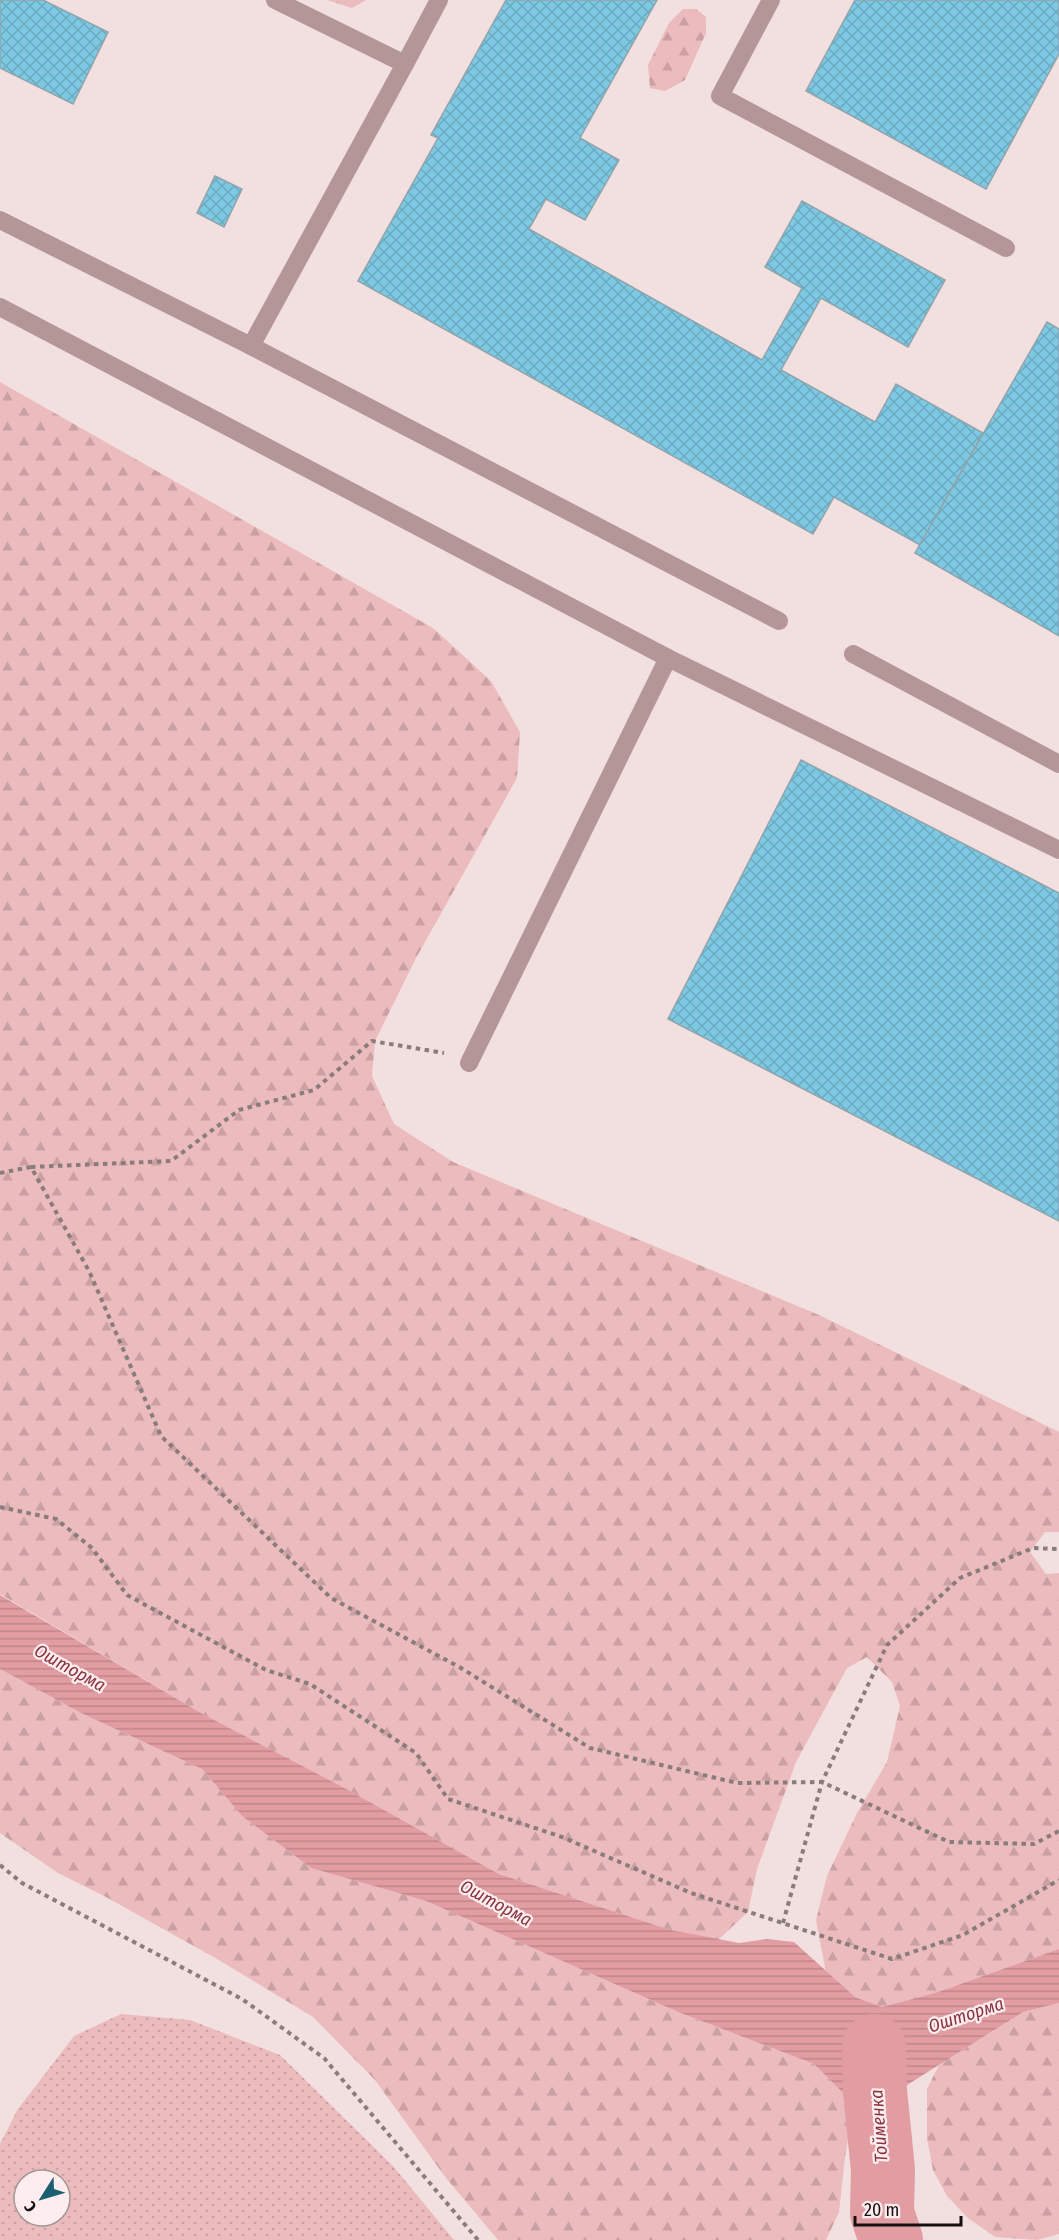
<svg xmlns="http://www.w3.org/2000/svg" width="1059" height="2240" font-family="'Fira Sans Condensed',sans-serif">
  <defs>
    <pattern id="grass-dots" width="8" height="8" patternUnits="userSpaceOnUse" patternTransform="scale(1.5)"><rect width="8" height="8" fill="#ecbbbe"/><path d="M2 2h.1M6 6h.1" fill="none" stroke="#caa0a2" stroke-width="1.8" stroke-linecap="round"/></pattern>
    <pattern id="forest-firs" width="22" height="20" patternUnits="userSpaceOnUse" patternTransform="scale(1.5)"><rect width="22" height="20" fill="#ecbbbe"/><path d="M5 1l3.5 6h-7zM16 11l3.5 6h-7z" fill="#caa0a2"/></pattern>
    <pattern id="water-rules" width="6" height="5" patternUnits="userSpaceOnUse" patternTransform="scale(1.5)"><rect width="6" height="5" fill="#e29da2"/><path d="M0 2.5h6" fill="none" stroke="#c1868a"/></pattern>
    <pattern id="building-cross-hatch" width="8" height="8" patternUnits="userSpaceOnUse" patternTransform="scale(1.5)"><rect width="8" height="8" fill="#7dc8e2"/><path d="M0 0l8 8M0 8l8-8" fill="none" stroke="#6babc1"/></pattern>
  </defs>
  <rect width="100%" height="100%" fill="#f2dfdf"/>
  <path fill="url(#grass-dots)" fill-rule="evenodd" d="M121,2014L190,2020L280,2055L393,2166L454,2240H0V2144L18,2109L74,2036ZM24,2180H60V2216H24Z"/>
  <g fill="url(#forest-firs)">
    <polygon points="327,0 366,0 352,8"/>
    <polygon points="683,9 696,9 706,17 706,33 685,80 665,91 650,88 648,65 669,23"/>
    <polygon points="0,382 433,628 491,681 520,732 517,778 416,958 375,1041 372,1076 394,1124 453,1162 819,1315 1059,1432 1059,1532 1045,1532 1030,1552 1046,1574 1059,1573 1059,1949 938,1992 882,2007 855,1997 826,1973 816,1920 827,1876 857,1813 887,1762 900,1706 892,1682 867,1657 847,1668 796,1762 757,1869 748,1912 718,1940 671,1930 499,1874 341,1786 201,1713 0,1594"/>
    <polygon points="0,1669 81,1713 202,1769 242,1816 311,1868 426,1901 678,2012 814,2064 854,2104 845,2157 839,2212 826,2240 498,2240 446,2178 375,2080 313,2017 217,1959 106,1897 58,1873 0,1833"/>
    <polygon points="1059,2003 1059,2234 1037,2240 995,2237 968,2218 947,2196 933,2170 927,2138 927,2089 939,2065 1023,2012"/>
  </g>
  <polygon fill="url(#water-rules)" points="0,1595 201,1713 341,1786 499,1874 671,1930 739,1943 767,1939 794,1942 855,1997 882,2007 938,1992 1059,1949 1059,2003 1023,2012 888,2097 854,2104 814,2064 678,2012 426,1901 311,1868 242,1816 202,1769 81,1713 0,1669"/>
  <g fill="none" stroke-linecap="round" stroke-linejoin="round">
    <polyline stroke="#e29da2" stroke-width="64" points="874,2046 875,2091 883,2170 882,2213 891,2240"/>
  </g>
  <g fill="url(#building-cross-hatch)" stroke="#92a4aa" stroke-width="1.5">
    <polygon points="0,0 43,0 108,32 73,104 0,68"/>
    <polygon points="506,0 657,0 580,138 619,160 585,220 546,199 529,229 762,360 802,288 765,267 802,201 945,280 908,347 821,298 781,370 875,422 896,384 983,433 920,545 834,497 813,534 358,281 438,138 431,135"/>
    <polygon points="855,0 1059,0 1059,54 986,189 806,91"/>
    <polygon points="215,176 242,189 224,227 197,213"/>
    <polygon points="1047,322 1059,329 1059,636 915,553"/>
    <polygon points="801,760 1059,893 1059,1221 668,1019"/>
  </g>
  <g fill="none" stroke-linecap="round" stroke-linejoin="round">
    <g stroke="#897c7c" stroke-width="4" stroke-dasharray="4.5 4.5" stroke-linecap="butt">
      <polyline points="31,1167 171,1161 239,1110 314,1090 372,1041 444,1053"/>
      <polyline points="0,1173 31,1167 89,1271 161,1436 331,1598 461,1668 590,1748 737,1783 822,1782 949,1842 1034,1844 1059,1831"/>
      <polyline points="0,1507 56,1519 92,1548 127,1595 266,1670 310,1684 416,1753 448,1799 562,1837 691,1893 892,1959 963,1935 1059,1880"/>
      <polyline points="0,1865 22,1883 242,1999 324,2058 478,2240"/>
      <polyline points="783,1923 822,1782 887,1645 960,1578 1033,1548 1059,1549"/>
    </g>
    <g stroke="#b59698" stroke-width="18">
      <polyline points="275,0 405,64 439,0"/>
      <polyline points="771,0 720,96 1006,248"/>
      <polyline points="405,64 251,346 779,621"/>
      <polyline points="0,220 251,346"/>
      <polyline points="0,307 668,658 1059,850"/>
      <polyline points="853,654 1059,764"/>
      <polyline points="469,1063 668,658"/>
    </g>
  </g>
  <g text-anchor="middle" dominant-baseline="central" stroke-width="4.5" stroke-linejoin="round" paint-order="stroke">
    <g font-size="18" font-style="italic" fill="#883541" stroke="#fdedee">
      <text transform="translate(70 1668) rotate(29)">Ошторма</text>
      <text transform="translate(496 1903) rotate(28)">Ошторма</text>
      <text transform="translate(966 2015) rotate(-18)">Ошторма</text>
      <text transform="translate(879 2126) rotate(-94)">Тойменка</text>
    </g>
  </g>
  <g transform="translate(42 2198) rotate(233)"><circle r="28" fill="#fdedee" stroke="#a19595" stroke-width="1.5"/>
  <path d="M0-4.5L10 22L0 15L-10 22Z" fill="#1c5e72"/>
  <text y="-9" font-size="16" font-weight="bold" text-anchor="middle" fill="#161010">С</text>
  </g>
  <path d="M855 2216v9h106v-9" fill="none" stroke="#161010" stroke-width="3"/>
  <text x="864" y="2216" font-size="18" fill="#161010" stroke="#fdedee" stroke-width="4.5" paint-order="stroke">20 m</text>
</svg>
